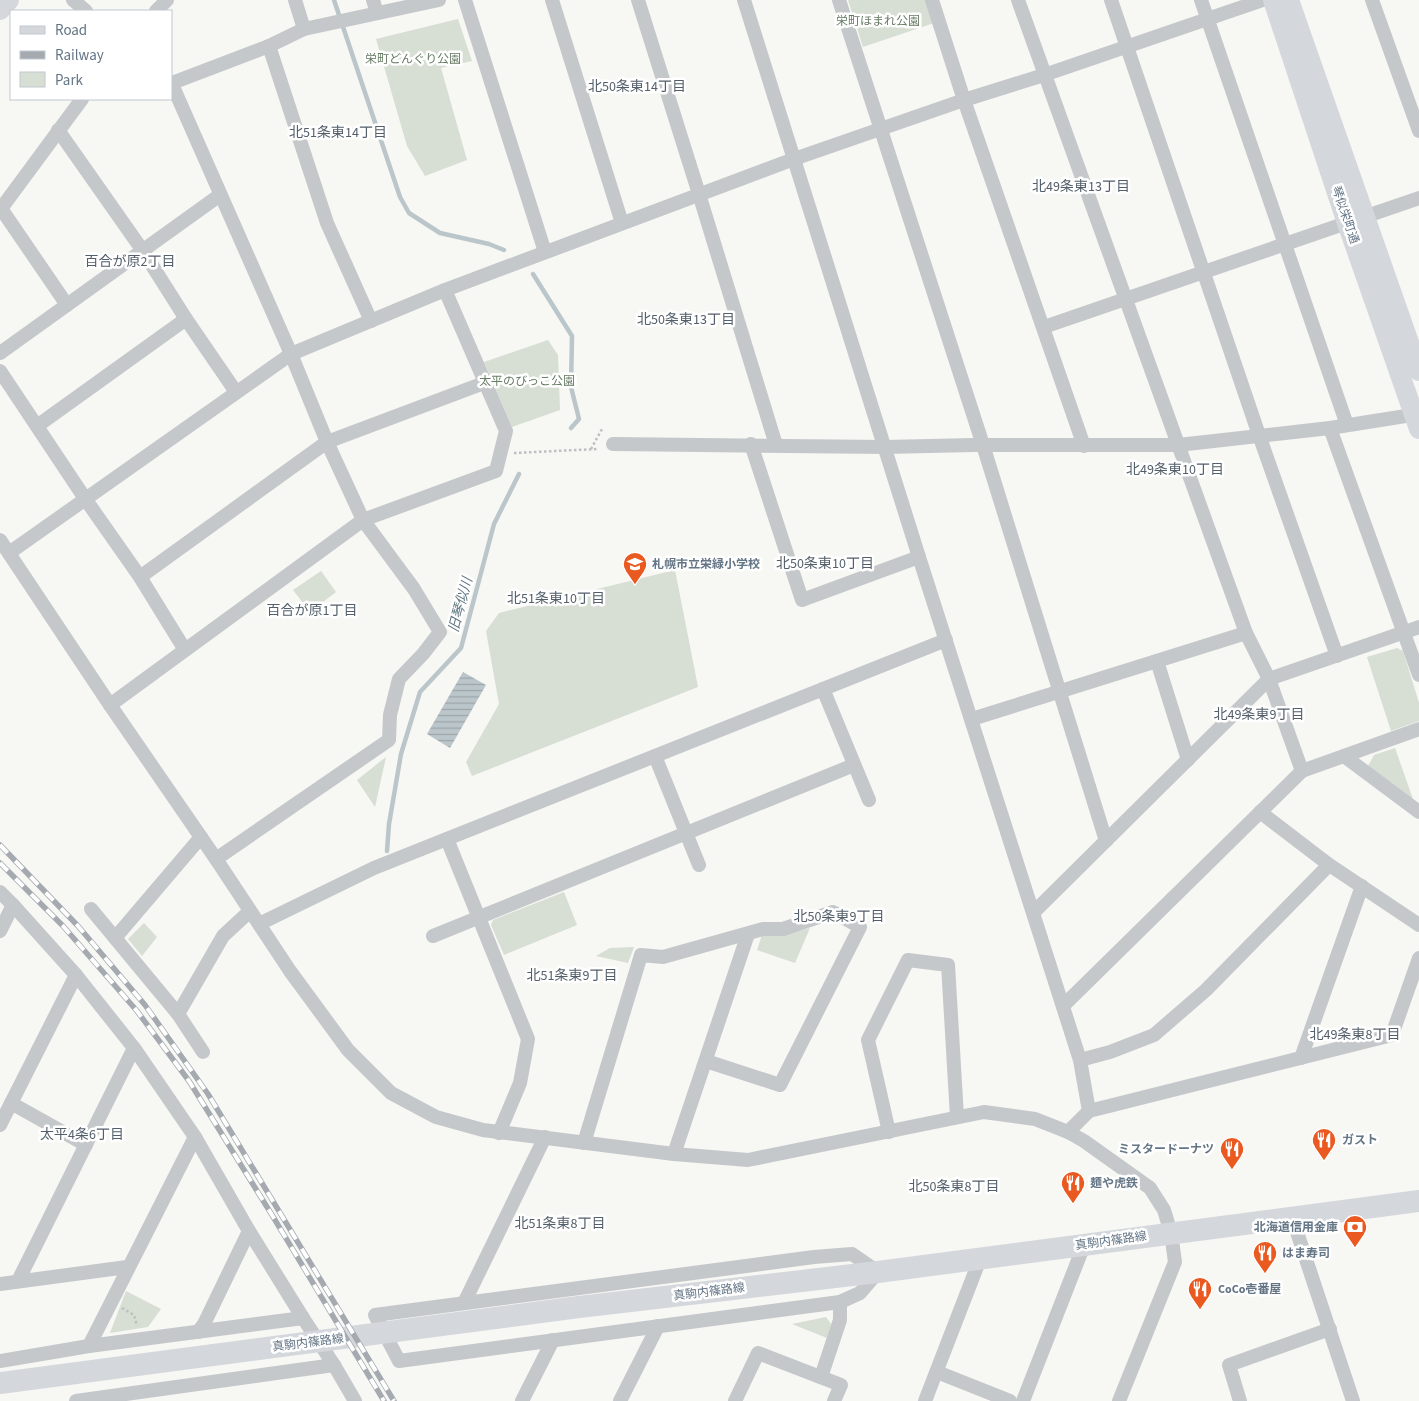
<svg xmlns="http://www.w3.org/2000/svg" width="1419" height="1401" font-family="'Source Sans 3','Noto Sans JP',sans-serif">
  <defs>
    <pattern id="water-rules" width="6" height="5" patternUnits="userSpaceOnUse" patternTransform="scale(1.25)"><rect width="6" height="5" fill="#bbc6cb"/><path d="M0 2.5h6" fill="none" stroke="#9ca5aa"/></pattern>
  </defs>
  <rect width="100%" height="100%" fill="#f7f7f3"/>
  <g fill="#d7ded4">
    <polygon points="848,0 926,0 934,23 863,47"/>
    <polygon points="458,19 472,61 441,68 467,160 425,176 407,146 376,39"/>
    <polygon points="548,340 558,355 560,410 512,427 484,362"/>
    <polygon points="675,570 698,687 472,776 466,762 499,704 486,631 499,613"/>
    <polygon points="321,571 336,592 310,612 293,590"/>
    <polygon points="1397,648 1403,651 1419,703 1419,721 1391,731 1367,657"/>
    <polygon points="1395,748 1413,799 1368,766 1374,755"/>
    <polygon points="386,757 375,807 357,780"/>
    <polygon points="564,892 577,925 504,955 491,925 493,920"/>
    <polygon points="144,923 157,937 142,956 128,939"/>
    <polygon points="810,928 795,963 757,950 763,932 786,934"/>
    <polygon points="634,947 628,963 596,956 610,948"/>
    <polygon points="126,1291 161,1309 148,1327 110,1333"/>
    <polygon points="826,1317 831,1324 827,1338 792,1324"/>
  </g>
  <polygon fill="url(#water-rules)" points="463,672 486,685 450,748 427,734"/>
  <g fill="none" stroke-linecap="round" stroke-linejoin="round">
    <g stroke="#bbc6cb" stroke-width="4.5">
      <polyline points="334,0 400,197 409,213 440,233 489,244 504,250"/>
      <polyline points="533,274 572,336 571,387 579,419 571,428"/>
      <polyline points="387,851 389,824 401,754 420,692 461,648 494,524 519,474"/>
    </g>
    <g stroke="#bdc0c2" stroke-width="2.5" stroke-dasharray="2.5 2.5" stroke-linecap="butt">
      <polyline points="591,449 602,429"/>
      <polyline points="514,453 597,449"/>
      <polyline points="122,1308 134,1315 137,1326"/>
    </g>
    <g stroke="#c4c8cb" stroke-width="14">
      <polyline points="73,0 86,11"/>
      <polyline points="295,0 304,29"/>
      <polyline points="373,0 377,13"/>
      <polyline points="465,0 545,252"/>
      <polyline points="552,0 622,223"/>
      <polyline points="638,0 699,194 776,445"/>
      <polyline points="744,0 919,557 1080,1060 1089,1111 1068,1132"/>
      <polyline points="839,0 983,445 1106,841"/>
      <polyline points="932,0 964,100 1084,446"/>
      <polyline points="1018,0 1246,633 1269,679 1302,771"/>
      <polyline points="1111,0 1259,435 1337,656"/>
      <polyline points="1201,0 1347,425"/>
      <polyline points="1372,0 1419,131"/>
      <polyline points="156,11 167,0"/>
      <polyline points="269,46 327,223 371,321"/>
      <polyline points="171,82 291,354 327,442 363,520 414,589 440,632 423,654 399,679 390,715 389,740 216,859"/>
      <polyline points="172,83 269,46 304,29 439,0"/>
      <polyline points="58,130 143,251 186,319 236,392"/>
      <polyline points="0,207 67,305"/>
      <polyline points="0,210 82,99"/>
      <polyline points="1044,327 1419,198"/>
      <polyline points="0,353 220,195"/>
      <polyline points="0,371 86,500 140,577 185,650"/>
      <polyline points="37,426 186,319"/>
      <polyline points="1330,428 1419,675"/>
      <polyline points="613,444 885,447 974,445 1178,445 1330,428 1419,414"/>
      <polyline points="751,444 802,600 919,557"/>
      <polyline points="0,540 110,705 216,859 290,971 348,1050 391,1093 436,1117 483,1130 674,1154 748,1160 984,1112 1035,1119 1068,1132 1084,1141 1150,1188 1164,1210 1171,1233 1175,1262 1119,1401"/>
      <polyline points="9,553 291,354 445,290 794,159 964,100 1044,75 1263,0"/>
      <polyline points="140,577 327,442 484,383"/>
      <polyline points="1157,661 1188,760"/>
      <polyline points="823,689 869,800"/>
      <polyline points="110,705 363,520 496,471 506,431 445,290"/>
      <polyline points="972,719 1246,633"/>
      <polyline points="655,756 699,865"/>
      <polyline points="1344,756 1419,812"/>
      <polyline points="1260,812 1328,864 1419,925"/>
      <polyline points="447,839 528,1039 520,1083 499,1133"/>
      <polyline points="0,892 13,905 76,975 134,1048 195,1137 249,1231 303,1318"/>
      <polyline points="91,909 178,1014 203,1052"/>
      <polyline points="1034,912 1269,679 1419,627"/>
      <polyline points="259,924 374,868 946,640"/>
      <polyline points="0,931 13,905"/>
      <polyline points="433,936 854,765"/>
      <polyline points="115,938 201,837"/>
      <polyline points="1063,1006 1302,771 1419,729"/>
      <polyline points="178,1014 223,936 250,911"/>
      <polyline points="1301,1058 1362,886"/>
      <polyline points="1080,1060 1110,1052 1154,1035 1206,990 1324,870 1328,864"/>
      <polyline points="11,1103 86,1145"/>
      <polyline points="1089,1111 1392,1035 1419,958"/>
      <polyline points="0,1125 76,975"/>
      <polyline points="889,1132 868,1040 908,960 948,965 957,1117"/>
      <polyline points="584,1143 641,955 663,957 763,929 783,929 833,912 860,927 780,1085 706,1061"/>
      <polyline points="674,1154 748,934"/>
      <polyline points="1292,1217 1353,1401"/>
      <polygon points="852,1254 878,1272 860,1293 840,1302 399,1361 375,1315 814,1257"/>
      <polyline points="18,1281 134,1048"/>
      <polyline points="0,1284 127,1267"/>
      <polyline points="464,1303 545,1137"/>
      <polyline points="198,1332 204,1324 249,1231"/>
      <polyline points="89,1346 195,1137"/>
      <polyline points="0,1361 89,1346 303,1318 334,1365 355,1401"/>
      <polyline points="937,1372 1010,1401"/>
      <polyline points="821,1377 840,1320 840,1302"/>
      <polyline points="76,1401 334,1365"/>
      <polyline points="522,1401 553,1340"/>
      <polyline points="620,1401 658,1326"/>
      <polyline points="735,1401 758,1353 841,1385 834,1401"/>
      <polyline points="925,1401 980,1259"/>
      <polyline points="1023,1401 1084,1245"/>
      <polyline points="1240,1401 1229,1365 1330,1329"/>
    </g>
    <g stroke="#d4d8dd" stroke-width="20">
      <polyline points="1273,0 1347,223 1419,429"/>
      <polyline points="1289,0 1419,371"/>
      <polyline points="0,10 9,0"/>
    </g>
    <polyline stroke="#d4d8dd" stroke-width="22" points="0,1383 579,1307 878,1272 1419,1201"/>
    <g stroke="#a4aab0" stroke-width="5.5">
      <g id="rail">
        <polyline points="0,845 78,926 145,1005 208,1094 394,1401"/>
        <polyline points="0,863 63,926 137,1011 189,1081 272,1215 384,1401"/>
      </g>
    </g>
    <use href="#rail" stroke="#fff" stroke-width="4" stroke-dasharray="11" stroke-linecap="butt"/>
  </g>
  <defs>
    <g id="school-pin" transform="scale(1.25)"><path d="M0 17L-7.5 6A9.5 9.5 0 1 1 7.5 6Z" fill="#ea5920" stroke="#fff"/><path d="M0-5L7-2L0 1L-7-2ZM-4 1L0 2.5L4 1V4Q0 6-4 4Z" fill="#fff"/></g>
    <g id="restaurant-pin" transform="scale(1.25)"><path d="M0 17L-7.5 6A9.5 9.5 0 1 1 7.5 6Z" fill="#ea5920" stroke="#fff"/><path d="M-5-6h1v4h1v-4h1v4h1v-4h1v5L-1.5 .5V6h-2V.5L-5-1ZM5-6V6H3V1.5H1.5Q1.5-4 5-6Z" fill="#fff"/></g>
    <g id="bank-pin" transform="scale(1.25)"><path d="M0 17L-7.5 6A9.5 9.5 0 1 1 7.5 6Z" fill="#ea5920" stroke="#fff"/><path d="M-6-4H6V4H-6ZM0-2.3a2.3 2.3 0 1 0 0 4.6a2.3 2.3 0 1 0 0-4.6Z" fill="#fff"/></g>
  </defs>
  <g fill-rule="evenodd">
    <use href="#school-pin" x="635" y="564"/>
    <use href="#restaurant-pin" x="1324" y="1140"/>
    <use href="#restaurant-pin" x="1232" y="1149"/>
    <use href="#restaurant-pin" x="1073" y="1183"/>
    <use href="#bank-pin" x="1355" y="1227"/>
    <use href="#restaurant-pin" x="1265" y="1253"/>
    <use href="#restaurant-pin" x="1200" y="1289"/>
  </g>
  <g text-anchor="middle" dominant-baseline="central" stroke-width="5" stroke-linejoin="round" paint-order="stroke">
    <g font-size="12" fill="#677c64" stroke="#fff">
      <text x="878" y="21">栄町ほまれ公園</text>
      <text x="413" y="59">栄町どんぐり公園</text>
      <text x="527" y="381">太平のびっこ公園</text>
    </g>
    <g font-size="12" fill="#647586" stroke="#fff">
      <text transform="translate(1345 215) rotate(71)">琴似栄町通</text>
      <text transform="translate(1111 1241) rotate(-8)">真駒内篠路線</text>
      <text transform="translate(709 1292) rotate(-7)">真駒内篠路線</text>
      <text transform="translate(308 1343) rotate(-7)">真駒内篠路線</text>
    </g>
    <g font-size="12" font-weight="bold" fill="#647586" stroke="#fff" text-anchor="start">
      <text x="652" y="564">札幌市立栄緑小学校</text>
      <text x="1342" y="1140">ガスト</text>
      <text x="1214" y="1149" text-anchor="end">ミスタードーナツ</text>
      <text x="1090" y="1183">麺や虎鉄</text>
      <text x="1338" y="1227" text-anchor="end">北海道信用金庫</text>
      <text x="1282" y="1253">はま寿司</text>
      <text x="1218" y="1289">CoCo壱番屋</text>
    </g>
    <g font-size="14" fill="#535f6a" stroke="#fff">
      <text x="637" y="87">北50条東14丁目</text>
      <text x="338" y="133">北51条東14丁目</text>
      <text x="1081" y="187">北49条東13丁目</text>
      <text x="130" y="262">百合が原2丁目</text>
      <text x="686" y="320">北50条東13丁目</text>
      <text x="1175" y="470">北49条東10丁目</text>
      <text x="825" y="564">北50条東10丁目</text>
      <text x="556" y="599">北51条東10丁目</text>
      <text x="312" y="611">百合が原1丁目</text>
      <text x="1259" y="715">北49条東9丁目</text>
      <text x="839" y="917">北50条東9丁目</text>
      <text x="572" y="976">北51条東9丁目</text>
      <text x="1355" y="1035">北49条東8丁目</text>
      <text x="82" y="1135">太平4条6丁目</text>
      <text x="954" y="1187">北50条東8丁目</text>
      <text x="560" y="1224">北51条東8丁目</text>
    </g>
    <g font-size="14" font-style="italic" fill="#607782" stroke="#fff">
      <text transform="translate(461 605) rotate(-75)">旧琴似川</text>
    </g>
  </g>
  <rect x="10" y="10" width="162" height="90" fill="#ffffff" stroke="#c1c8cf"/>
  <rect x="20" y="26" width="25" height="8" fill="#d4d8dd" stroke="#c1c8cf"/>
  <text x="55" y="35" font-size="15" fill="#647586">Road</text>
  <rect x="20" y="51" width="25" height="8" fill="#a4aab0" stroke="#c1c8cf"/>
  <text x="55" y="60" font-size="15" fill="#647586">Railway</text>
  <rect x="20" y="72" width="25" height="15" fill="#d7ded4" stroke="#c1c8cf"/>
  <text x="55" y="85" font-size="15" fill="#647586">Park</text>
</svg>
